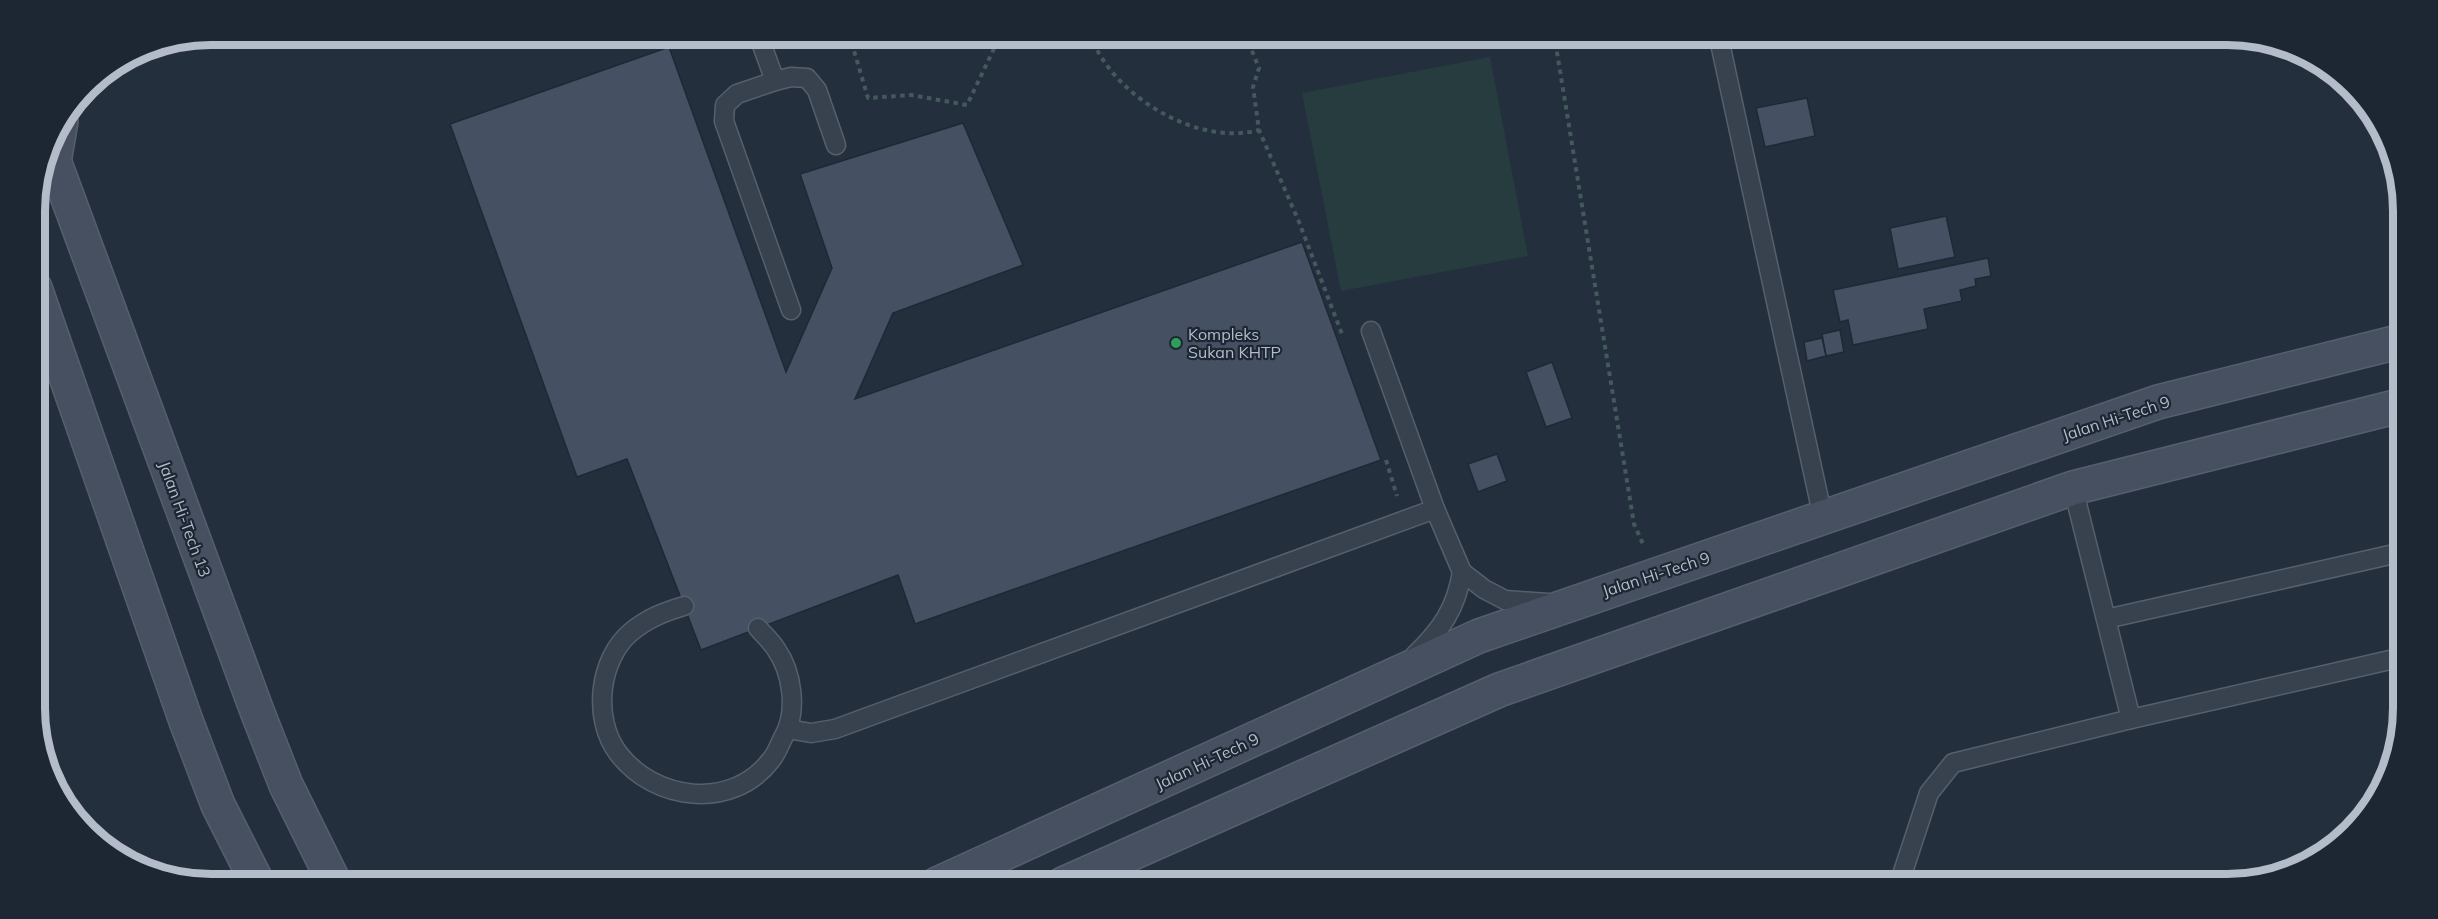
<svg xmlns="http://www.w3.org/2000/svg" width="2438" height="919" font-family="Mulish,sans-serif">
  <rect width="100%" height="100%" fill="#242f3e"/>
  <polygon fill="#263c3f" points="1490,57 1528,256 1341,291 1302,93"/>
  <g fill="#455162" stroke="#1f2835" stroke-width="1.5">
    <polygon points="669,47 786,372 832,268 800,174 963,123 1023,265 893,313 855,399 1302,242 1381,460 915,624 898,575 701,650 627,459 577,477 450,124"/>
    <polygon points="1807,98 1815,136 1765,147 1756,108"/>
    <polygon points="1946,216 1955,257 1898,269 1890,228"/>
    <polygon points="1988,258 1991,276 1975,279 1976,286 1960,290 1962,301 1924,309 1928,329 1853,345 1848,320 1840,322 1833,290"/>
    <polygon points="1840,330 1844,352 1826,356 1822,334"/>
    <polygon points="1822,338 1826,356 1807,361 1804,342"/>
    <polygon points="1552,362 1572,418 1546,427 1526,372"/>
    <polygon points="1497,454 1507,481 1478,492 1468,464"/>
  </g>
  <g fill="none" stroke-linecap="round" stroke-linejoin="round">
    <g stroke="#565f6c" stroke-width="21">
      <g id="service">
        <polyline points="758,34 775,81 737,94 725,105 724,121 791,310"/>
        <polyline points="1718,34 1823,518"/>
        <polyline points="775,81 791,77 807,78 817,90 836,145"/>
        <polyline points="1371,331 1435,509 1462,572 1484,589 1505,600 1548,603"/>
        <polyline points="2073,488 2131,719"/>
        <path d="M684,606C664,612 648,618 631,632C599,659 592,718 618,753C654,801 732,811 771,760C777,753 780,743 784,736C798,710 792,672 776,649C771,641 764,635 758,628"/>
        <polyline points="2106,619 2403,552"/>
        <path d="M1414,656C1441,630 1456,609 1462,572"/>
        <polyline points="788,729 811,733 835,729 1435,509"/>
        <polyline points="1899,884 1929,793 1953,763 2131,719 2403,657"/>
      </g>
    </g>
    <g stroke="#565f6c" stroke-width="36">
      <g id="secondary">
        <polyline points="49,147 257,711 286,785 335,884"/>
        <polyline points="54,162 61,121"/>
        <polyline points="35,288 186,721 218,805 258,884"/>
        <polyline points="937,884 1479,636 2158,402 2402,341"/>
        <polyline points="1063,884 1499,690 2073,488 2403,405"/>
      </g>
    </g>
    <g stroke="#44595c" stroke-width="4" stroke-dasharray="4.5 4.5" stroke-linecap="butt">
      <polyline points="849,34 868,98 911,95 967,105 1001,34"/>
      <path d="M1090,34C1111,95 1197,147 1259,130"/>
      <polyline points="1245,34 1259,68 1253,87 1259,130 1299,222 1342,334"/>
      <polyline points="1554,34 1634,524 1643,544"/>
      <polyline points="1386,460 1397,496"/>
    </g>
    <use href="#service" stroke="#38414e" stroke-width="18"/>
    <use href="#secondary" stroke="#465061" stroke-width="33"/>
  </g>
  <circle fill="#2e9e5b" stroke="#1d2633" stroke-width="2" cx="1176" cy="343" r="6"/>
  <g text-anchor="middle" dominant-baseline="central" stroke-width="4.5" stroke-linejoin="round" paint-order="stroke">
    <g font-size="16" fill="#b4bcc9" stroke="#1d2633" text-anchor="start">
      <text x="1188" y="334">Kompleks<tspan x="1188" dy="18">Sukan KHTP</tspan></text>
    </g>
    <g font-size="16" fill="#b4bcc9" stroke="#1d2633">
      <text transform="translate(2116 418) rotate(-18)">Jalan Hi-Tech 9</text>
      <text transform="translate(185 519) rotate(70)">Jalan Hi-Tech 13</text>
      <text transform="translate(1656 574) rotate(-18)">Jalan Hi-Tech 9</text>
      <text transform="translate(1207 761) rotate(-25)">Jalan Hi-Tech 9</text>
    </g>
  </g>
  <path d="M0 0H2438V919H0ZM211 45H2227A166 166 0 0 1 2393 211V708A166 166 0 0 1 2227 874H211A166 166 0 0 1 45 708V211A166 166 0 0 1 211 45Z" fill="#1d2633" fill-rule="evenodd"/>
  <path fill="none" stroke="#b4bcc9" stroke-width="8" d="M211 45H2227A166 166 0 0 1 2393 211V708A166 166 0 0 1 2227 874H211A166 166 0 0 1 45 708V211A166 166 0 0 1 211 45Z"/>
</svg>
